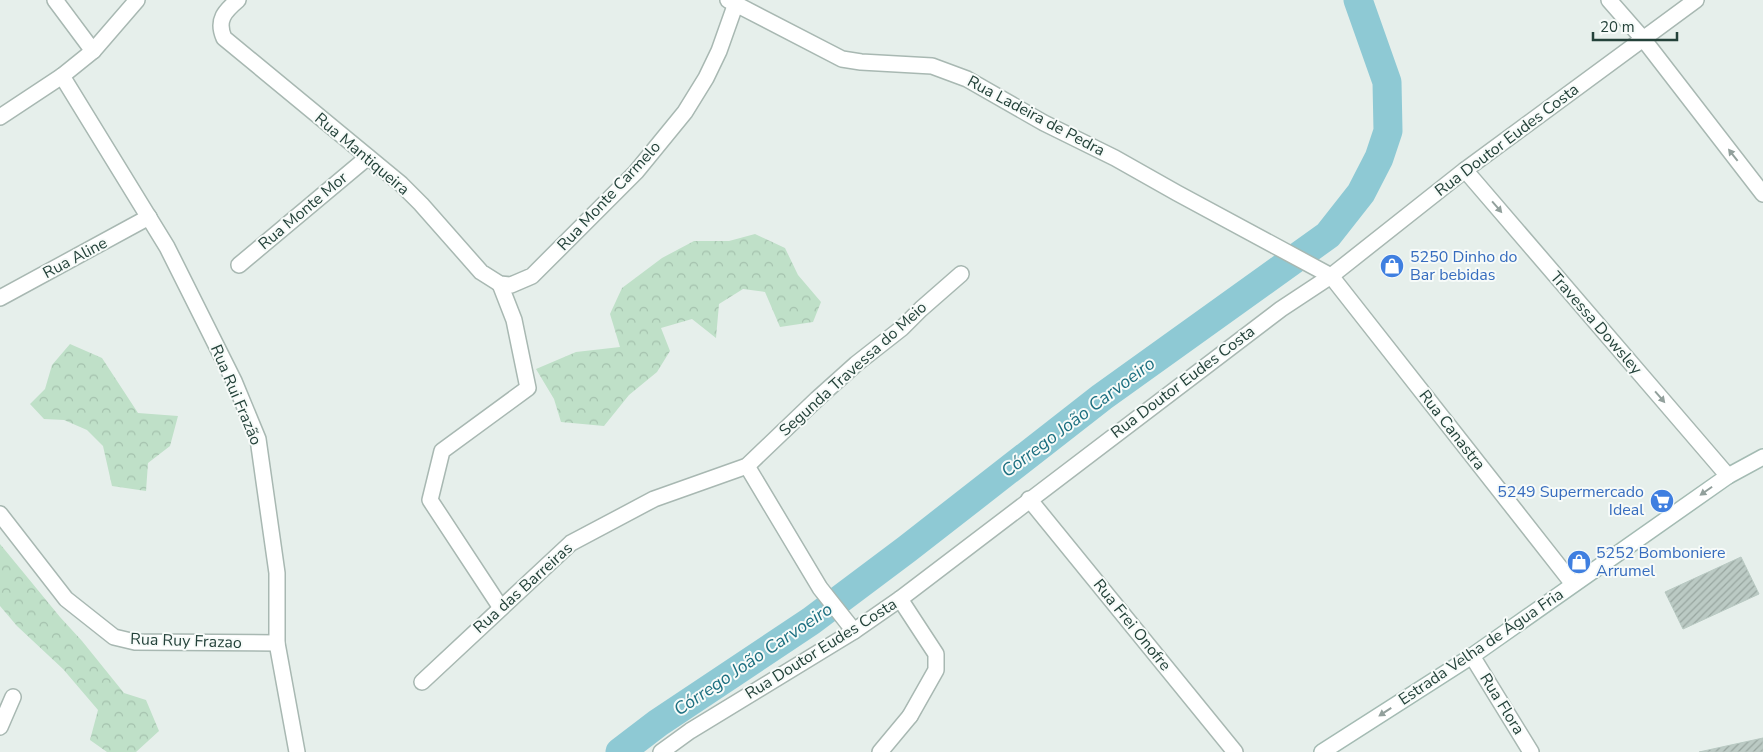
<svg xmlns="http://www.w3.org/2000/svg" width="1763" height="752" font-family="'Nunito Sans',sans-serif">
  <defs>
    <pattern id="forest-crowns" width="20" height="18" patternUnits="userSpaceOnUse" patternTransform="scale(1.25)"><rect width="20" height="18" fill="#bfe0c8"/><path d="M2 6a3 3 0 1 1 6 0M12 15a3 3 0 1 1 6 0" fill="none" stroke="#a4c1ad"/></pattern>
    <pattern id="building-hatch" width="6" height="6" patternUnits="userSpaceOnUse" patternTransform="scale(1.25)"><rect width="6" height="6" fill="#bbcac4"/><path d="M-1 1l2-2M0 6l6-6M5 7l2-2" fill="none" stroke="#98a6a0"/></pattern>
  </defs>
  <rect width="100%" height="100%" fill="#e6efeb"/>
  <g fill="url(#forest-crowns)">
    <polygon points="755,234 785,248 798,275 821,302 813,322 780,327 765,292 743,289 719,304 716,338 692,319 661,328 670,351 657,372 629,395 604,426 561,422 554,399 536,369 576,352 620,347 610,314 622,288 662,258 694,241 729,241"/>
    <polygon points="70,344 102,358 138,413 178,416 170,446 148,463 146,491 112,486 103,446 87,430 64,420 44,419 30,404 45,389 52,365"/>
    <polygon points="0,544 60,617 82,641 124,693 146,700 159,731 136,752 107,752 90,740 98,710 63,669 17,626 0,606"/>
  </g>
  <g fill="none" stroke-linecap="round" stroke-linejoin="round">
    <polyline stroke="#8ec9d4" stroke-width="29" points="620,752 658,723 811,621 907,549 1102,397 1328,235 1361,193 1379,158 1388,131 1387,82 1358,0"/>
  </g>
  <g fill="url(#building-hatch)" stroke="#b8c9c2">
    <polygon points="1741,557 1759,594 1683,629 1665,592"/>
    <polygon points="1763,738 1763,752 1699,752"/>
  </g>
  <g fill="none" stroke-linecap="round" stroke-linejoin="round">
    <g stroke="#a8b8b2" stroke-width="18">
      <g id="service">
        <polyline points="239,265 368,157"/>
        <polyline points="500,284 514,320 528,388 442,451 430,500 501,608"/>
      </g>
    </g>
    <g stroke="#a8b8b2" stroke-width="18">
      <polyline id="pedestrian" points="900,599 936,654 936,670 910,716"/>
    </g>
    <g stroke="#a8b8b2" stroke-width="18">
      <g id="minor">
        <polyline points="55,0 93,51"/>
        <path d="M238,0C225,11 216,20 224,38L401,184L421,204L481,272L500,284L511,285L532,276L636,172L685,112L706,78L719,51L736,3"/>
        <polyline points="1609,0 1644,40 1763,194"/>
        <polyline points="62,76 167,247 234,381 258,439 277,573 277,643 297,752"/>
        <polyline points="0,117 62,76 93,51 137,0"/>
        <polyline points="1465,170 1728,476"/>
        <polyline points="1331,276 1573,584"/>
        <polyline points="0,298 149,217"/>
        <polyline points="747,466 820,588 854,631"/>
        <polyline points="1029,499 1235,752"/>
        <polyline points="0,514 66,599 114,637 135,642 277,643"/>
        <polyline points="1472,656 1531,752"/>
        <polyline points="422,682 571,543 654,499 747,466 817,399 856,364 902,328 921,309 961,274"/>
        <polyline points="0,727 13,697"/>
        <polyline points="880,752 910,716"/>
      </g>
    </g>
    <g stroke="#a8b8b2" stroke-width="18">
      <g id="tertiary">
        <polyline points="728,0 842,59 861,62 932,66 967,79 1044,123 1115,158 1177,193 1331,276"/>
        <polyline points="661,752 690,731 854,631 900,599 1281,309 1331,276 1465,170 1696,0"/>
      </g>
    </g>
    <g stroke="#a4bbb3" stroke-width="18">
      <polyline id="secondary" points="1322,752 1472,656 1728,476 1763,457"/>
    </g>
    <use href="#service" stroke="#fff" stroke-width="15"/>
    <use href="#pedestrian" stroke="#fff" stroke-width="15"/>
    <use href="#minor" stroke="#fff" stroke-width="15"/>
    <use href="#tertiary" stroke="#fff" stroke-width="15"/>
    <use href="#secondary" stroke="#fff" stroke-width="15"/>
  </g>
  <defs><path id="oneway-solid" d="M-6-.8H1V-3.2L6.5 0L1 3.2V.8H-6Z" transform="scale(1.25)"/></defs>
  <g fill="#92a09c">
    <use href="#oneway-solid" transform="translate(1733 155) rotate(-128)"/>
    <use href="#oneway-solid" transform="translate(1497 207) rotate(49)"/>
    <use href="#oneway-solid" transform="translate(1660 397) rotate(49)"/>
    <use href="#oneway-solid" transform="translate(1706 491) rotate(145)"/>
    <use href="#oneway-solid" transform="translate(1385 712) rotate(147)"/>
  </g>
  <defs>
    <g id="shop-disc" transform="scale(1.25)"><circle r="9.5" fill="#3f7fe0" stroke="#f7fbf9"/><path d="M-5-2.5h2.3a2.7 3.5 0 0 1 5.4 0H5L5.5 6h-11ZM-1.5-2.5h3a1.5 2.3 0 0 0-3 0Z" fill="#fff"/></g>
    <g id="supermarket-disc" transform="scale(1.25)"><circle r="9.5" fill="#3f7fe0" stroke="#f7fbf9"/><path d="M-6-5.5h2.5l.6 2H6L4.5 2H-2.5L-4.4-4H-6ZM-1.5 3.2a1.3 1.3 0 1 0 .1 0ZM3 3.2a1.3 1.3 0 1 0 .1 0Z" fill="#fff"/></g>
  </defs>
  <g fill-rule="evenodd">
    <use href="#shop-disc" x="1392" y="266"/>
    <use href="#supermarket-disc" x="1662" y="501"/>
    <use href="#shop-disc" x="1579" y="562"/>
  </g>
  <g text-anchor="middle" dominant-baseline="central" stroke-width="4" stroke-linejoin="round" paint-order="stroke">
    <g font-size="16" fill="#24423a" stroke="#f7fbf9">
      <text transform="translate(1036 116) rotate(28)">Rua Ladeira de Pedra</text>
      <text transform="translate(1507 140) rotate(-37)">Rua Doutor Eudes Costa</text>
      <text transform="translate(362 154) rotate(40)">Rua Mantiqueira</text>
      <text transform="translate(609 196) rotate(-47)">Rua Monte Carmelo</text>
      <text transform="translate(303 211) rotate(-40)">Rua Monte Mor</text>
      <text transform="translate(75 258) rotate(-28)">Rua Aline</text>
      <text transform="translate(1596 323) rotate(49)">Travessa Dowsley</text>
      <text transform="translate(853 369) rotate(-42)">Segunda Travessa do Meio</text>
      <text transform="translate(1183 382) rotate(-37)">Rua Doutor Eudes Costa</text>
      <text transform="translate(236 395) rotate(67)">Rua Rui Frazão</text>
      <text transform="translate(1452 430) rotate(52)">Rua Canastra</text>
      <text transform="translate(523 588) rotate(-42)">Rua das Barreiras</text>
      <text transform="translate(1132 625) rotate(51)">Rua Frei Onofre</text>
      <text transform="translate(186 641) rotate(2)">Rua Ruy Frazao</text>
      <text transform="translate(1481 647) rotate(-34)">Estrada Velha de Água Fria</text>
      <text transform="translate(821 649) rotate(-32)">Rua Doutor Eudes Costa</text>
      <text transform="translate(1502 704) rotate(58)">Rua Flora</text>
    </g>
    <g font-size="16" fill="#366cbe" stroke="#f7fbf9" text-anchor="start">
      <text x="1410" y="257">5250 Dinho do<tspan x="1410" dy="18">Bar bebidas</tspan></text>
      <text x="1644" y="492" text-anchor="end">5249 Supermercado<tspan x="1644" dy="18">Ideal</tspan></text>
      <text x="1596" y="553">5252 Bomboniere<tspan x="1596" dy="18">Arrumel</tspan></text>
    </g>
    <g font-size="18" font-style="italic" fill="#1c6f80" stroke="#f7fbf9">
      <text transform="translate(1078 417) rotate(-37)">Córrego João Carvoeiro</text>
      <text transform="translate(753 659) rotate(-34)">Córrego João Carvoeiro</text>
    </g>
  </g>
  <path d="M1593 32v8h84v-8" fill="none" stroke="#24423a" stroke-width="2.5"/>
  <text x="1600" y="32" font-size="15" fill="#24423a" stroke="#f7fbf9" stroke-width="4" paint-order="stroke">20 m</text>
</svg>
